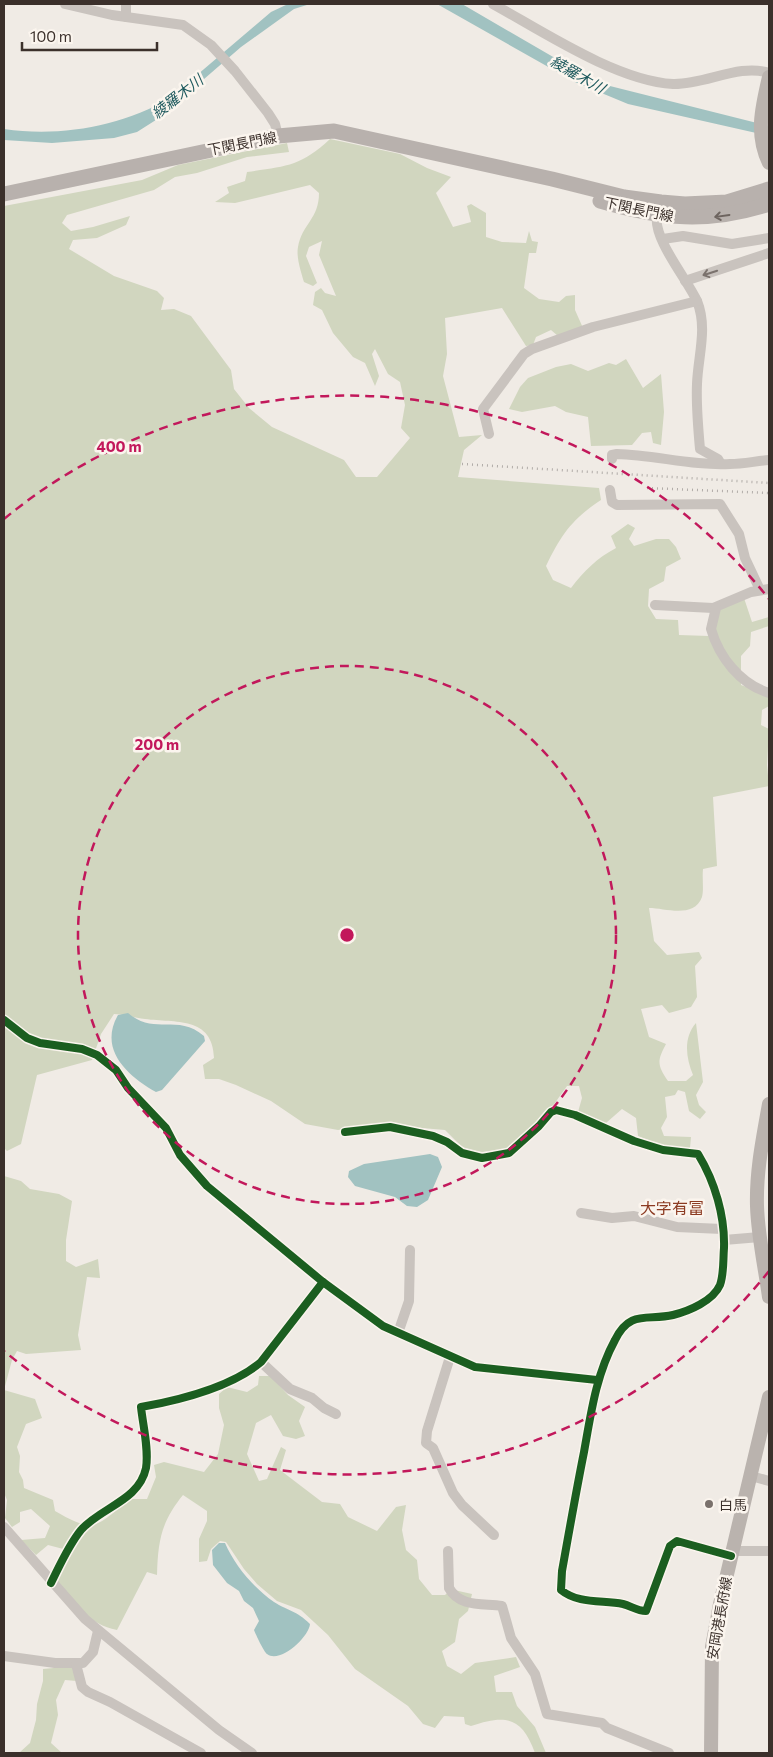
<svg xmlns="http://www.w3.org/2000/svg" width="773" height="1757" font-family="Commissioner,'Noto Sans JP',sans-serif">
  <rect width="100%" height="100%" fill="#f0ebe5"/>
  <g fill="#d1d6bf">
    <path d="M330,139L400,154L427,168L451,177L436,193L453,227L471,222L467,206L471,204L486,213V237L502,242L526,243L529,231L532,241L538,242L536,253H529L524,288L539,299L559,302L566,296L575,295V310L583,328L558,336L551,330L536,337L533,345L526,346L502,308L445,318L447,354L443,376L459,437L482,435L464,450L458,477L599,488L601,500C572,519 561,535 546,566L553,580L571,588C584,571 597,558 616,548L611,536L628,524L635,528L629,539L634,546L656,539H669L676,547L681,559L666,567L664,581L649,589L648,606L656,619L678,620L679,635L709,636L719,609L744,598L752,622L769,617V626L751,632L750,646L741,656V685L769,695V706L762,710L761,725L769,729L767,765L769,786L713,797L717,866L703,869C702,878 704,890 702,897C694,919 665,908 649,908L654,941L667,955L699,952L702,958L695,966L697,997L691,1007L669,1013L662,1005L641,1009L649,1037L666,1044C657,1061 657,1065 668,1081H686L693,1075C686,1058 683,1038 696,1023L703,1082L696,1095L699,1105L706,1112L700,1119L689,1111L685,1092L678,1090L675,1095L665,1097L667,1117L661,1128L664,1136L691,1137L690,1148H669L638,1136L636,1118L622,1109L606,1123L578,1112L582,1098L579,1086H567L547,1114L508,1149L482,1152L462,1147L445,1130L375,1124L338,1130L305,1124L271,1101L236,1085L219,1079H205L203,1065L214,1058C213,1016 175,1023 145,1019C135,1018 125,1014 114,1014L101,1034L92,1060L37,1075L21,1144L7,1151L4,1148V206L142,180L178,165L287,143L289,152L247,157L197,173L175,177L154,190L67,215L62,223L71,231L93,227L130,216L126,225L97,238L73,240L69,249L114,276L157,291L164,298L161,310L174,309L191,316L231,370L234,389L249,408L272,427L344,460L356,477H377L410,438L401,428L405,405L400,382L388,374L375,349L372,354L379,376L375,386L365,363L353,357L333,333L322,310L313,305L315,292L321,288L325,293L336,296L319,255L322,241L309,247L306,256L317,283L313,286L304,282C301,272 296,257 298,247C302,224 319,219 319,193L310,185L235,203L215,202L229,193L227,187L245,181L247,172C286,166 300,167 330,139Z"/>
    <polygon points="626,359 643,388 661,374 664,412 661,445 653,443 651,432 642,433 632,445 591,446 588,417 566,412 555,406 522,412 509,409 520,387 528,378 556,367 571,364 588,371 609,363 616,365"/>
    <path d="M4,1176L21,1181L30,1189L59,1194L72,1201L66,1240V1261L76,1267L98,1259L100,1278L87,1277L78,1335L81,1350L26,1354L17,1351L12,1360L4,1390L35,1399L42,1418L26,1424L17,1447L20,1456L19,1472L23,1480L24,1488L53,1500L55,1511C97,1536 97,1524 131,1499H147L156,1477L154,1465L164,1462L204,1472L218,1454L224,1425L219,1408V1394L227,1387L247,1392L258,1385L259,1376H271L288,1395L305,1407L299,1421L305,1436L296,1439L283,1436L271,1415L256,1423L247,1454L259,1481L267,1479L281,1447L286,1450L280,1470L322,1502L340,1504L348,1517L377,1531L396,1507L406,1505L402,1530L406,1550L417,1560L419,1579L432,1595H445L448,1592L454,1590L472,1594L468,1611L459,1619L455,1642L442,1651L447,1666L461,1674L475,1663L516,1657L520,1667L494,1676L496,1692H512L517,1706L535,1727L546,1753H535C522,1717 506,1714 471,1726L465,1724L464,1717L444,1716L435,1728L423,1724L408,1706L355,1669L328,1635L301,1610L277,1601L257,1584L244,1569L226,1542L220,1541L211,1549L207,1561L199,1562V1539L207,1521V1511L183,1495C161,1522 158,1541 157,1575L147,1572L117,1630C89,1625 75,1603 57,1583L71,1551L48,1545L36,1555L21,1540L45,1538L50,1526L31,1509L20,1512V1522L12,1527L5,1518L7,1500L4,1493Z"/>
    <polygon points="74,1666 77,1681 65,1680 56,1700 58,1715 51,1743 62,1753 19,1753 30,1743 36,1720 37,1704 43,1681 43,1669"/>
  </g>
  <g fill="#a1c2c1">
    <path d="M288,4H310L294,9L241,47L159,118L137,132L114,138L52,143L4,140V129C59,137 121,127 170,98L271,12Z"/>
    <polygon points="437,4 462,4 598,83 769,126 769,136 628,104 575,82"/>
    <path d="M128,1013C155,1036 177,1013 204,1036L205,1041L162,1090L156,1092C128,1076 98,1050 118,1015Z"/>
    <polygon points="430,1154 438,1157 442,1167 428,1200 417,1207 407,1206 395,1197 355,1186 348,1177 349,1171 364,1164"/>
    <path d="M219,1543H225C235,1566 253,1587 274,1602C288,1611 296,1610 310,1624C309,1637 280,1664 267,1654C264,1652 256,1635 254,1630L259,1621L253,1608L244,1601L239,1591L227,1583L213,1565L212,1550Z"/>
  </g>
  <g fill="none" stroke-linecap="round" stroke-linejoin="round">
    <g stroke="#c9c3be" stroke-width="10">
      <polyline points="65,4 112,15 183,25 211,45 235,71 268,113 275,124 278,136"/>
      <path d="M493,4C542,31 617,81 673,84C705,85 739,63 769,73"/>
      <polyline points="126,17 126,4"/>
      <path d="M657,216C653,239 687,279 697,301C708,328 698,356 697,384C696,405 698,427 700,449L718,459L721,464"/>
      <polyline points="663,239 683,236 732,244 769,238"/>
      <polyline points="685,281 769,253"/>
      <polyline points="489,434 483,409 524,354 532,349 593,327 697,301"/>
      <path d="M612,459V455L617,454C655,455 693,466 730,464C743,464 756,461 769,460"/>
      <polyline points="610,490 612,502 617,505 720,504 739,534 745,558 760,590"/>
      <polyline points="655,605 713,608 751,592 769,589"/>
      <path d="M716,608L711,629C719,657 740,684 769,693"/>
      <polyline points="4,1020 27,1038 40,1043 82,1049 97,1055 116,1070 128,1088 166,1128 180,1155 207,1186 323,1282 383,1326 475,1367 597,1380"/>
      <path d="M345,1132L390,1127L433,1136L447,1142L462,1153L482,1158L509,1153L539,1126L551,1112L556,1110L575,1115L634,1141L663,1150L698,1154C715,1182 725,1216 724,1248C723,1260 724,1274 720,1285C713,1301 689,1311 673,1315C648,1321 630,1309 615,1340C596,1375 591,1413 584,1452C576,1492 569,1532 562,1571L561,1590C578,1604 602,1600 623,1604C631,1606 637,1611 646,1611L670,1546L677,1541L731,1556"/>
      <polyline points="581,1213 612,1218 634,1216 677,1227 722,1229"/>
      <polyline points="724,1240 760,1237"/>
      <polyline points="398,1333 409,1301 410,1250"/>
      <polyline points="450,1357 427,1431 426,1443 433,1448 453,1493 462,1505 494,1535"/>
      <polyline points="261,1362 290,1389 312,1398 324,1408 336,1414"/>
      <polyline points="751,1476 769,1481"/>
      <polyline points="4,1527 85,1619 219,1730 252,1753"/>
      <path d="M448,1551L449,1588C460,1608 484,1603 502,1606L511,1638L535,1674L547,1714L602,1723L607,1728L669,1753"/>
      <polyline points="733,1551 769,1551"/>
      <path d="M51,1583C60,1565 68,1546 81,1530C101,1507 139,1501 146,1468C149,1449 143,1426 141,1407C180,1400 230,1388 261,1362L323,1282"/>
      <polyline points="4,1656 55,1663 83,1663 93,1652 98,1631"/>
      <polyline points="76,1664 82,1687 88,1692 110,1702 201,1753"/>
    </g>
    <g stroke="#bab3ae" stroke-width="14">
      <path d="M769,77C762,107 755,134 769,163"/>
      <path d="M769,1104C763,1138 756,1171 757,1206C758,1237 765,1267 769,1297"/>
      <polyline points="711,1753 712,1647 720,1604 769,1397"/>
    </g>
    <g stroke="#b8b1ad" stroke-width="15">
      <polyline points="4,194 278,136 334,131 552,179 624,197 661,202 685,204 727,202 769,189"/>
      <path d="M600,201C662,219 707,224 769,204"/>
    </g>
    <g stroke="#b1aca8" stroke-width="2.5" stroke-dasharray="1 4" stroke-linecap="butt">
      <polyline points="462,464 769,483"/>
      <polyline points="647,488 769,493"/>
    </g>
    <g stroke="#fbf5ee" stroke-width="11">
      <g id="cycleway">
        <polyline points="4,1020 27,1038 40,1043 82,1049 97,1055 116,1070 128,1088 166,1128 180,1155 207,1186 323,1282 383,1326 475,1367 597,1380"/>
        <path d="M345,1132L390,1127L433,1136L447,1142L462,1153L482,1158L509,1153L539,1126L551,1112L556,1110L575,1115L634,1141L663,1150L698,1154C715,1182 725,1216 724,1248C723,1260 724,1274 720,1285C713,1301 689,1311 673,1315C648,1321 630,1309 615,1340C596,1375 591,1413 584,1452C576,1492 569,1532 562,1571L561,1590C578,1604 602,1600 623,1604C631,1606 637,1611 646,1611L670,1546L677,1541L731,1556"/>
        <path d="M51,1583C60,1565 68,1546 81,1530C101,1507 139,1501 146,1468C149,1449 143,1426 141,1407C180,1400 230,1388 261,1362L323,1282"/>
      </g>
    </g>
    <use href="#cycleway" stroke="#1b5e20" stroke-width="8"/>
  </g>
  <defs><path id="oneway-shaft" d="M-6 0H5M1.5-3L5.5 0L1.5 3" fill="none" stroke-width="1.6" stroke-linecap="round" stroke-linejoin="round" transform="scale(1.25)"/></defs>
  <use stroke="#6d645f" href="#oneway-shaft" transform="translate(722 216) rotate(172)"/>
  <use stroke="#7b726d" href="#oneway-shaft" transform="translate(710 273) rotate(162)"/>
  <g fill="none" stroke="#c2185b" stroke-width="2.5" stroke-dasharray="9 6">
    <circle cx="347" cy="935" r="269"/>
    <path d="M769 1271A539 539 0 0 1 4 1351M4 519A539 539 0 0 1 769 599"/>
  </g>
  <circle fill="#7a716c" stroke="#fbf5ee" stroke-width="2" cx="709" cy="1504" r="5"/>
  <g text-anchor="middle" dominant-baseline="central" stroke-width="5" stroke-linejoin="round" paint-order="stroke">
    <g font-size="14" fill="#3b302b" stroke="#fbf5ee">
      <text transform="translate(242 143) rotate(-11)">下関長門線</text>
      <text transform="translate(639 209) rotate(12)">下関長門線</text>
      <text transform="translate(719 1618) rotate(-80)">安岡港長府線</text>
    </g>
    <g font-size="14" fill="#3b302b" stroke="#fbf5ee" text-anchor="start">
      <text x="719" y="1504">白馬</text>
    </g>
    <g font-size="15" font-style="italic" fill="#1f5a5e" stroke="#fbf5ee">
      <text transform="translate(578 74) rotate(30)">綾羅木川</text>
      <text transform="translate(177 96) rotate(-38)">綾羅木川</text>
    </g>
    <g font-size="16" fill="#8c3b22" stroke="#fbf5ee">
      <text x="672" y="1207">大字有冨</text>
    </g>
  </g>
  <circle cx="347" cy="935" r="8" fill="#c2185b" stroke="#fbf5ee" stroke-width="2.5"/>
  <g font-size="15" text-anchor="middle" font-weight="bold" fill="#c2185b" stroke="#fbf5ee" stroke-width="5" stroke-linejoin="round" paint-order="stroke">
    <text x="119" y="452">400 m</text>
    <text x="157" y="750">200 m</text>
  </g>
  <rect width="773" height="1757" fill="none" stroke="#3b302b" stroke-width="10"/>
  <path d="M22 42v8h135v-8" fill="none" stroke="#3b302b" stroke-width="2.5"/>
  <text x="30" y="42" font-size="15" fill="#3b302b" stroke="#fbf5ee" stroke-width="4" paint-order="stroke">100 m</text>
</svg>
